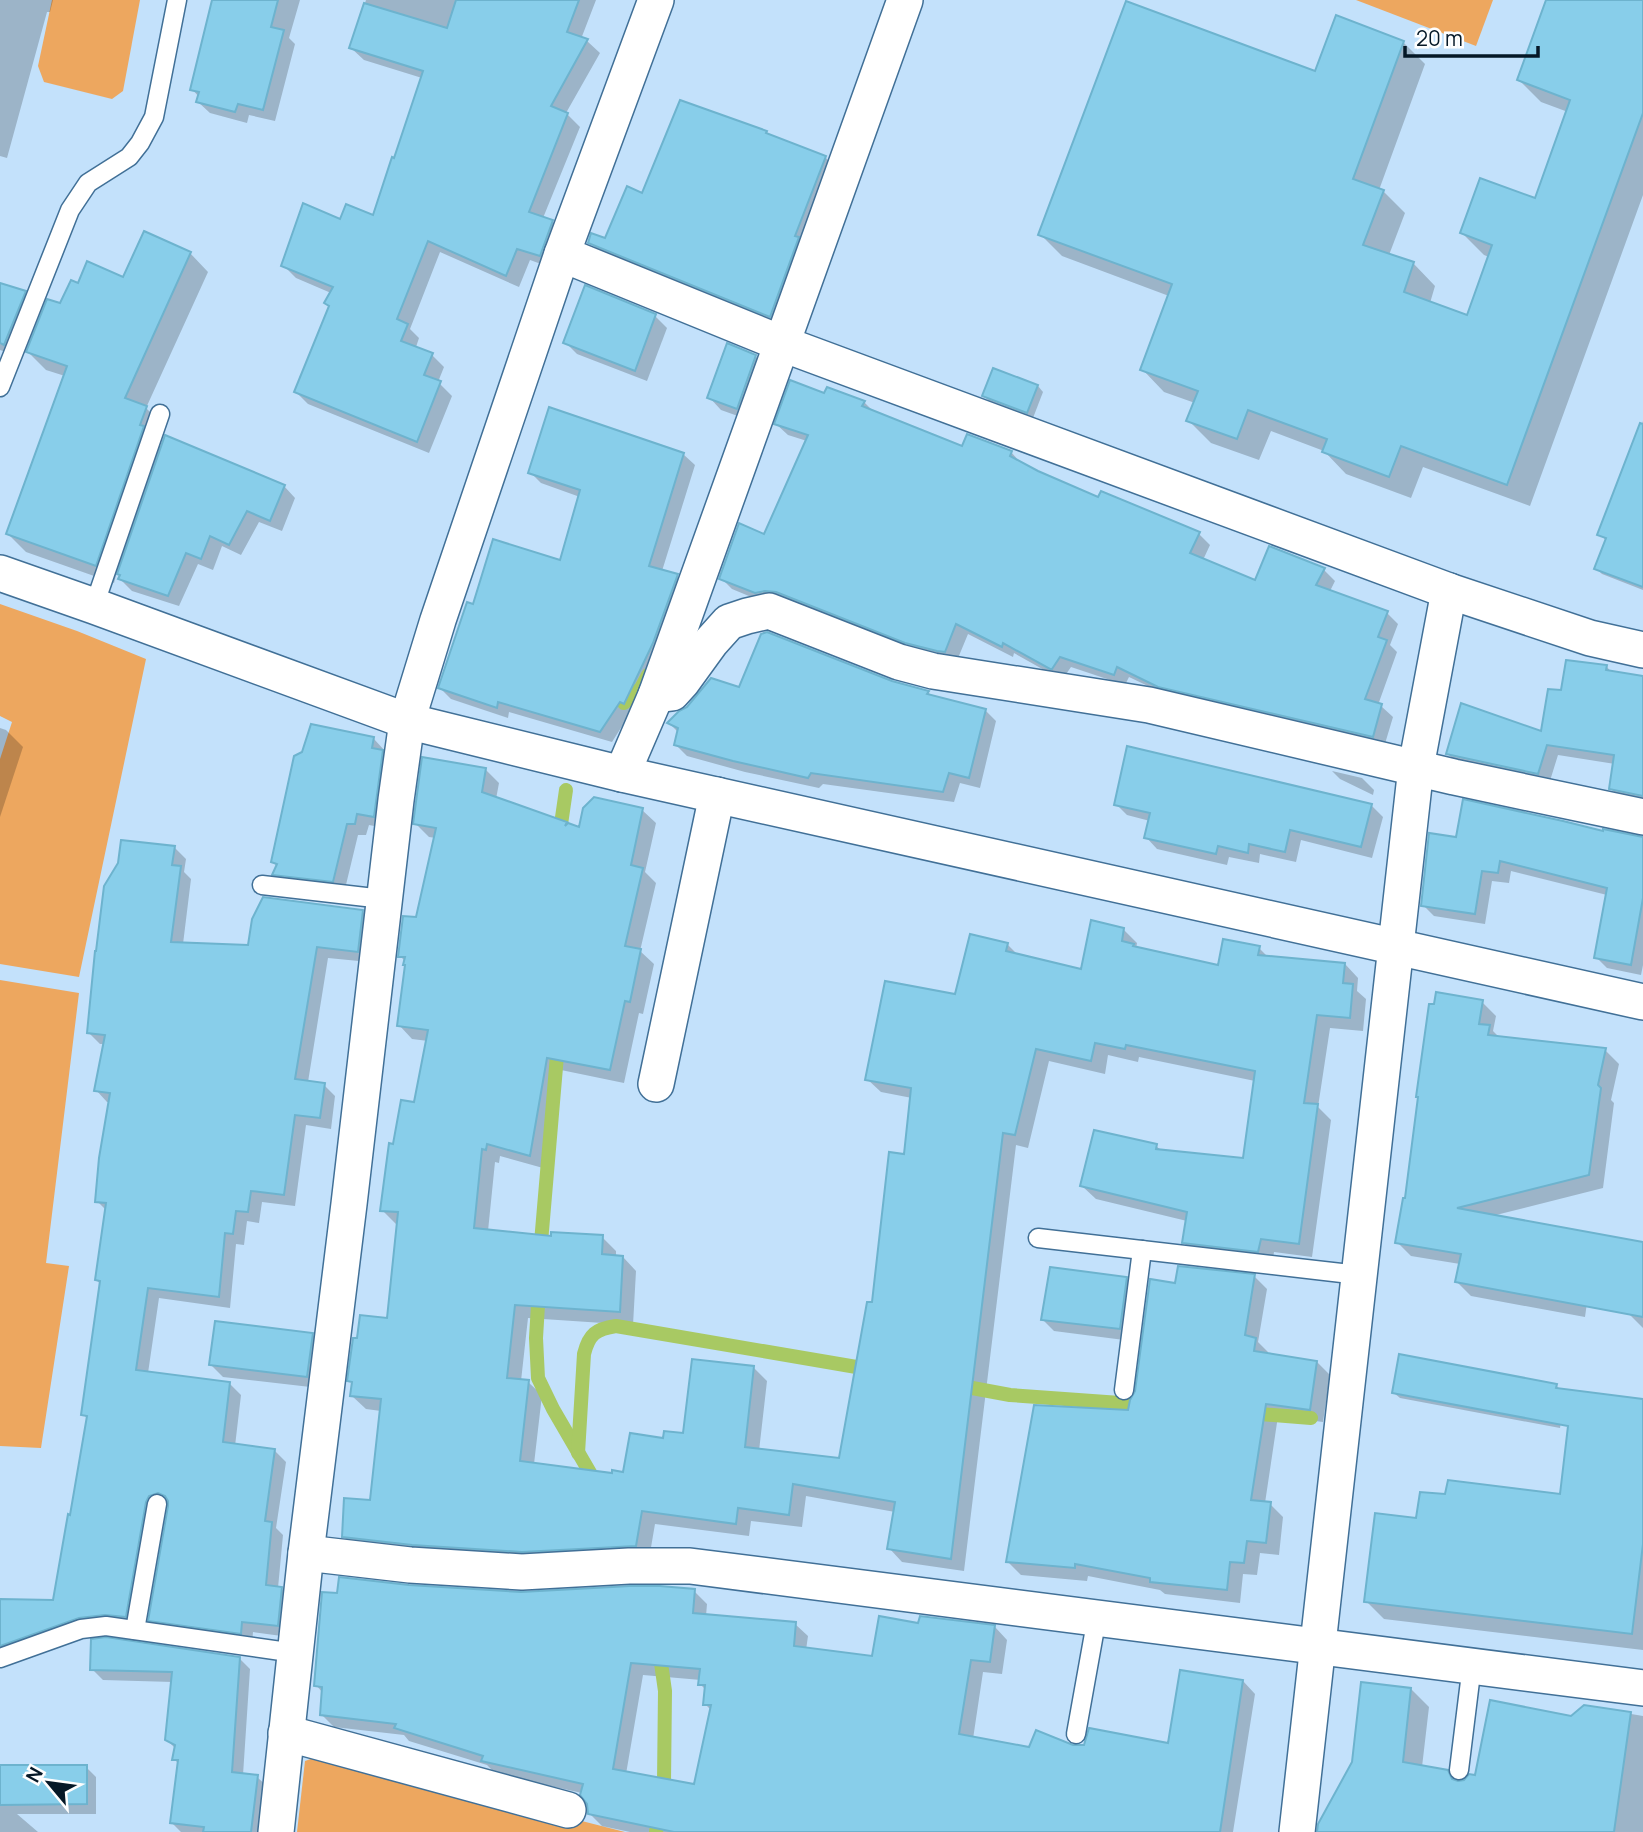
<svg xmlns="http://www.w3.org/2000/svg" width="1643" height="1832" font-family="Manrope,sans-serif">
  <rect width="100%" height="100%" fill="#c3e1fb"/>
  <g fill="#eda75f">
    <polygon points="52,0 140,0 123,91 112,99 44,82 38,66"/>
    <polygon points="1356,0 1493,0 1476,46"/>
    <polygon points="0,604 77,631 146,659 79,977 0,964 0,759 12,722 0,716"/>
    <polygon points="0,980 79,993 46,1263 69,1266 41,1448 0,1446"/>
    <polygon points="322,1755 625,1832 297,1832 305,1761"/>
  </g>
  <g fill="#0003" fill-rule="evenodd">
    <polygon points="0,0 53,0 50,12 47,12 7,158 0,156"/>
    <polygon points="214,0 300,0 289,38 295,44 275,121 249,115 247,123 210,113 197,101 199,97 192,89"/>
    <polygon points="366,0 596,0 581,39 587,41 600,53 566,113 580,127 543,218 552,221 565,234 552,268 530,260 519,287 440,252 410,329 419,338 416,347 432,355 444,367 438,382 452,396 429,453 308,404 296,392 331,307 331,293 296,278 283,265 341,221 374,217 395,160 422,78 364,60 351,48"/>
    <polygon points="1548,0 1643,0 1643,195 1530,506 1423,467 1411,498 1346,474 1324,451 1271,431 1259,460 1211,443 1188,420 1195,403 1164,392 1142,369 1169,296 1062,256 1040,234 1316,73 1403,42 1425,64 1379,190 1383,191 1405,213 1389,255 1413,263 1435,286 1430,303 1468,317 1489,257 1484,255 1462,233 1536,200 1568,112 1541,102 1519,80"/>
    <polygon points="766,132 771,137 825,157 837,169 782,328 602,254 590,242 606,240 643,195"/>
    <polygon points="190,253 208,272 146,408 164,426 158,443 162,448 284,486 295,498 282,531 259,522 241,555 222,546 213,570 198,564 179,606 132,591 120,579 121,576 117,572 114,583 26,552 8,534 65,376 46,370 28,352 61,305 78,285 124,279"/>
    <polygon points="0,284 25,293 37,305 17,356 0,350"/>
    <polygon points="655,316 667,328 647,381 577,354 565,342"/>
    <polygon points="755,356 768,368 749,420 721,410 709,397"/>
    <polygon points="1038,386 1043,392 1033,418 989,401 984,396"/>
    <polygon points="825,395 864,402 874,412 963,448 1011,452 1022,464 1099,500 1199,534 1210,545 1203,560 1256,583 1270,548 1324,570 1335,581 1330,591 1387,613 1398,624 1390,645 1397,652 1378,705 1381,706 1393,717 1384,747 1171,697 1129,677 1125,685 1071,667 1062,680 1014,653 1013,657 968,634 956,663 768,604 732,589 721,578 765,536 807,441 788,435 776,424"/>
    <polygon points="1643,421 1643,590 1602,574 1596,568 1607,541 1599,534"/>
    <polygon points="683,454 695,465 662,571 677,576 688,587 631,712 612,742 509,712 508,718 451,699 440,688 474,606 561,562 580,497 541,483 530,472"/>
    <polygon points="1607,667 1612,673 1643,678 1643,804 1622,800 1611,789 1615,764 1558,755 1549,784 1459,765 1448,754 1543,733 1562,692"/>
    <polygon points="891,682 928,692 933,698 985,710 996,721 980,788 960,783 954,802 823,784 819,788 745,772 687,756 676,745 679,733 669,723 740,690"/>
    <polygon points="0,728 6,730 23,747 0,817"/>
    <polygon points="374,739 385,751 385,754 394,763 385,828 369,825 366,835 358,835 344,893 286,886 275,874 278,867 273,862"/>
    <polygon points="486,770 499,783 496,799 568,826 580,829 642,810 656,823 645,872 656,883 640,951 654,964 643,1014 639,1013 624,1083 561,1070 543,1168 500,1156 499,1163 495,1162 488,1231 553,1238 602,1237 616,1251 616,1257 623,1257 636,1271 633,1325 528,1318 521,1381 528,1382 542,1395 534,1464 613,1475 625,1474 664,1440 684,1435 754,1368 767,1381 759,1451 841,1460 906,1156 912,1098 881,1092 867,1079 956,996 1007,944 1019,956 1082,971 1123,929 1137,943 1136,949 1219,967 1259,948 1269,958 1345,964 1358,978 1357,991 1366,999 1363,1031 1330,1028 1318,1107 1331,1120 1312,1257 1274,1252 1272,1265 1197,1256 1184,1243 1187,1221 1096,1199 1082,1186 1156,1146 1162,1151 1244,1160 1255,1081 1139,1057 1138,1062 1108,1055 1105,1074 1049,1061 1028,1148 1016,1145 964,1571 902,1562 889,1548 895,1512 806,1496 802,1527 751,1521 749,1536 655,1524 649,1559 357,1550 343,1536 372,1502 381,1411 366,1409 352,1396 353,1384 349,1380 389,1320 399,1224 396,1224 382,1210 415,1104 428,1041 412,1039 399,1025 406,962 400,956 417,919 436,838 429,837 415,823"/>
    <polygon points="1332,771 1362,778 1374,790 1373,795 1340,779"/>
    <polygon points="1116,804 1371,805 1383,817 1372,858 1301,840 1296,862 1260,854 1259,863 1229,857 1227,865 1157,849 1146,837 1150,821 1127,815"/>
    <polygon points="1604,833 1643,838 1643,965 1641,975 1607,968 1596,957 1607,895 1511,871 1509,883 1492,881 1485,924 1434,916 1423,905 1457,839"/>
    <polygon points="122,842 175,848 186,859 184,872 191,879 183,944 249,947 362,911 374,923 369,962 328,958 308,1082 324,1085 335,1096 331,1129 306,1125 295,1206 262,1202 259,1223 247,1221 244,1245 236,1244 230,1308 159,1298 148,1373 229,1383 241,1395 235,1446 275,1451 286,1462 276,1528 283,1535 278,1588 281,1588 293,1600 289,1637 253,1632 252,1644 162,1631 150,1620 170,1504 166,1504 160,1508 137,1628 118,1625 0,1660 0,1601 55,1602 72,1517 88,1419 83,1414 101,1284 96,1280 107,1211 97,1201 110,1102 107,1102 96,1090 105,1044 100,1044 89,1033"/>
    <polygon points="1482,1002 1496,1016 1493,1031 1500,1038 1605,1050 1619,1064 1611,1100 1614,1103 1603,1188 1492,1216 1595,1246 1585,1317 1471,1296 1457,1282 1460,1264 1411,1256 1397,1242 1406,1200"/>
    <polygon points="1643,1245 1643,1328 1628,1313"/>
    <polygon points="1254,1276 1267,1289 1258,1342 1268,1352 1268,1355 1317,1362 1330,1375 1323,1422 1278,1416 1265,1503 1270,1504 1283,1517 1279,1555 1260,1553 1257,1575 1243,1574 1240,1603 1165,1594 1160,1590 1088,1576 1087,1581 1021,1575 1008,1562 1129,1412 1177,1285"/>
    <polygon points="1126,1278 1138,1290 1132,1341 1054,1331 1042,1319"/>
    <polygon points="312,1334 324,1347 319,1388 223,1377 211,1365"/>
    <polygon points="1556,1385 1565,1396 1560,1428 1400,1398 1394,1393"/>
    <polygon points="1643,1401 1643,1650 1384,1619 1366,1601 1417,1520 1447,1496 1562,1496"/>
    <path d="M409,1587L521,1594L694,1591L707,1604L706,1616L795,1624L808,1636L806,1650L874,1658L919,1625L995,1627L1007,1640L1002,1674L983,1672L973,1739L1030,1749L1170,1745L1243,1681L1255,1694L1233,1832H630L602,1826L589,1813V1804L582,1793L496,1774L487,1765L409,1741L404,1735L334,1727L321,1714L323,1693L316,1685L339,1595ZM643,1675L701,1680L700,1684L706,1690L705,1704L712,1711L695,1787L626,1774Z"/>
    <polygon points="239,1658 250,1669 243,1775 257,1777 269,1788 263,1832 181,1832 171,1822 179,1764 174,1759 176,1749 167,1740 173,1682 103,1680 92,1669"/>
    <polygon points="1411,1689 1429,1707 1422,1767 1447,1772 1458,1783 1477,1777 1572,1717 1584,1706 1643,1716 1643,1832 1319,1832"/>
    <polygon points="0,1767 86,1767 96,1777 96,1814 17,1814 38,1832 0,1832"/>
  </g>
  <g fill="none" stroke-linecap="round" stroke-linejoin="round">
    <g stroke="#a8c963" stroke-width="14">
      <polyline points="624,703 641,688 648,675"/>
      <polyline points="559,838 566,790"/>
      <polyline points="540,1254 558,1044"/>
      <polyline points="539,1288 536,1338 538,1378 553,1409 596,1483"/>
      <polyline points="956,1385 1010,1395 1148,1405"/>
      <polyline points="1248,1413 1311,1418"/>
      <path d="M578,1453L584,1354C589,1334 596,1329 616,1326L874,1370"/>
      <polyline points="656,1832 664,1782 665,1691 659,1649"/>
    </g>
  </g>
  <g fill="#88ceea" stroke="#6db3ce" stroke-width="2" fill-rule="evenodd">
    <polygon points="212,0 278,0 271,27 284,30 263,110 238,104 235,112 196,102 199,92 190,90"/>
    <polygon points="456,0 579,0 567,32 588,39 551,106 568,113 529,212 553,220 540,256 517,249 506,276 428,241 397,319 408,324 401,341 433,353 424,375 441,381 417,442 294,392 329,306 324,303 333,287 281,266 303,203 340,219 346,204 373,215 392,157 394,158 423,71 349,48 364,3 447,28"/>
    <polygon points="1546,0 1643,0 1643,113 1507,485 1401,446 1389,477 1322,452 1327,439 1248,410 1237,439 1186,421 1198,391 1140,370 1172,284 1038,235 1126,1 1315,71 1336,15 1404,41 1353,179 1384,190 1363,245 1414,262 1404,292 1467,315 1492,245 1460,233 1480,178 1535,198 1570,100 1517,80"/>
    <polygon points="680,100 767,131 766,133 826,156 795,236 799,237 770,317 588,243 591,233 605,238 627,186 642,193"/>
    <polygon points="144,231 191,252 125,398 147,406 140,425 144,426 96,566 6,534 67,366 26,352 47,299 60,303 71,280 78,283 87,261 123,277"/>
    <polygon points="0,283 26,291 4,345 0,343"/>
    <polygon points="585,285 656,314 635,371 563,343"/>
    <polygon points="727,343 756,355 737,409 707,398"/>
    <polygon points="993,368 1038,385 1027,413 982,396"/>
    <polygon points="790,380 824,393 827,387 865,401 862,406 962,446 967,434 1012,451 1010,456 1038,471 1098,497 1101,491 1200,532 1190,553 1255,580 1269,546 1325,568 1316,585 1388,611 1378,637 1387,640 1365,699 1382,704 1373,737 1158,687 1117,667 1114,675 1060,657 1052,669 1050,669 1003,643 1002,647 956,624 945,652 937,651 905,643 776,592 765,591 755,593 719,579 739,523 764,534 808,435 774,424"/>
    <polygon points="549,407 684,453 649,566 678,574 653,643 624,704 620,702 600,732 498,702 497,708 438,688 467,602 473,604 493,539 560,560 580,490 528,473"/>
    <polygon points="1640,423 1643,424 1643,587 1594,569 1606,538 1597,535"/>
    <polygon points="165,435 285,485 270,521 247,511 229,545 210,536 201,559 186,553 168,596 118,579 120,575 117,574"/>
    <polygon points="767,632 892,681 929,691 927,694 986,709 969,778 949,773 943,792 811,773 808,778 733,761 674,745 678,728 667,723 679,711 687,707 711,678 739,687 761,634"/>
    <polygon points="1566,660 1607,665 1606,670 1643,676 1643,796 1609,789 1614,755 1547,745 1538,774 1446,754 1461,703 1541,731 1548,689 1561,690"/>
    <polygon points="311,724 374,737 372,748 383,750 374,817 357,814 355,824 347,824 333,882 272,875 277,864 271,862 294,756 302,752"/>
    <polygon points="1127,746 1372,804 1361,847 1290,830 1285,852 1249,844 1248,853 1218,846 1216,854 1144,838 1150,813 1114,805"/>
    <polygon points="422,757 486,768 482,792 567,822 565,826 568,823 579,827 583,808 594,797 643,808 631,865 643,868 625,946 641,949 630,1002 625,1001 610,1070 547,1058 530,1156 487,1144 486,1150 482,1149 474,1228 551,1236 551,1232 603,1235 602,1254 623,1256 620,1312 515,1305 507,1378 529,1380 520,1461 612,1473 612,1470 623,1472 630,1433 663,1438 664,1431 683,1433 692,1359 754,1366 745,1447 839,1458 867,1302 872,1302 889,1152 904,1154 911,1088 865,1080 885,981 955,994 970,934 1008,943 1006,951 1081,969 1091,920 1124,928 1122,941 1134,944 1133,946 1218,965 1223,939 1260,946 1258,955 1345,963 1343,983 1353,984 1350,1018 1317,1015 1304,1103 1318,1104 1299,1244 1261,1239 1258,1252 1182,1243 1187,1212 1080,1186 1094,1130 1157,1144 1156,1149 1243,1158 1255,1071 1126,1045 1125,1049 1095,1043 1091,1061 1036,1049 1015,1135 1003,1133 951,1559 887,1549 895,1502 793,1484 789,1515 738,1508 736,1524 642,1511 636,1546 522,1552 412,1545 342,1537 344,1498 370,1500 381,1399 350,1396 352,1382 347,1381 353,1338 357,1338 360,1315 387,1318 398,1212 380,1211 389,1143 393,1144 401,1100 414,1102 428,1030 397,1026 405,965 403,965 405,957 398,957 403,916 416,917 436,828 413,824"/>
    <polygon points="1463,799 1563,821 1603,831 1603,829 1643,837 1643,898 1631,965 1594,958 1607,888 1500,861 1498,873 1482,871 1475,914 1421,906 1429,833 1456,837"/>
    <polygon points="121,840 175,846 172,865 181,866 171,942 248,945 252,919 263,897 363,910 358,952 317,947 295,1079 325,1083 320,1118 295,1115 284,1195 251,1191 248,1212 236,1211 233,1234 225,1233 219,1297 148,1288 136,1370 230,1382 223,1442 275,1449 265,1521 272,1522 266,1585 282,1587 278,1626 242,1622 241,1634 148,1621 168,1506 168,1501 165,1496 158,1493 149,1496 146,1502 126,1617 105,1615 79,1618 0,1646 0,1599 53,1600 68,1514 70,1515 87,1416 81,1415 100,1281 95,1280 106,1203 95,1202 99,1158 110,1093 94,1091 105,1035 87,1033 95,951 96,951 104,886 118,863"/>
    <polygon points="1436,992 1483,1000 1479,1024 1490,1025 1488,1035 1606,1048 1598,1085 1601,1088 1589,1175 1457,1208 1643,1242 1643,1317 1455,1282 1461,1254 1395,1243 1403,1198 1405,1198 1418,1097 1416,1097 1429,1004 1434,1004"/>
    <polygon points="1178,1266 1255,1274 1245,1335 1256,1338 1254,1351 1317,1361 1310,1410 1266,1404 1251,1500 1271,1502 1266,1543 1247,1541 1244,1563 1230,1562 1227,1590 1150,1582 1150,1578 1075,1564 1075,1568 1006,1562 1034,1405 1128,1410 1130,1400 1135,1391 1150,1279 1175,1283"/>
    <polygon points="1050,1267 1127,1277 1120,1329 1041,1320"/>
    <polygon points="215,1321 313,1333 307,1377 209,1365"/>
    <polygon points="1399,1354 1557,1384 1556,1388 1643,1399 1643,1544 1632,1634 1364,1602 1375,1513 1416,1518 1420,1492 1445,1494 1448,1480 1560,1494 1568,1426 1392,1393"/>
    <path d="M339,1577L409,1585L521,1592L630,1586H660L695,1589L693,1613L796,1622L794,1646L872,1656L879,1616L918,1623L920,1616L995,1625L990,1662L971,1660L959,1734L1029,1747L1036,1730L1073,1745H1084L1089,1728L1168,1743L1180,1670L1243,1680L1220,1832H674L588,1814L587,1804L580,1795L583,1784L481,1761L483,1756L394,1728L396,1724L320,1715L322,1687L314,1686L322,1592L337,1593ZM631,1663L700,1669L698,1685H705L703,1705H711L694,1784L613,1769Z"/>
    <polygon points="106,1637 240,1657 232,1772 258,1775 251,1832 203,1832 204,1827 170,1823 178,1760 172,1760 175,1745 165,1740 172,1672 90,1670 91,1639"/>
    <polygon points="1361,1682 1411,1688 1403,1762 1448,1770 1452,1779 1458,1781 1464,1780 1469,1774 1475,1775 1490,1700 1571,1716 1584,1705 1631,1712 1614,1832 1317,1832 1318,1824 1352,1762"/>
    <polygon points="0,1765 87,1765 87,1804 0,1805"/>
  </g>
  <g fill="none" stroke-linecap="round" stroke-linejoin="round">
    <g stroke="#417097" stroke-width="21">
      <g id="lane">
        <polyline points="0,387 70,210 88,183 129,157 140,143 154,117 177,0"/>
        <polyline points="94,606 160,414"/>
        <polyline points="262,885 383,899"/>
        <polyline points="1038,1238 1359,1275"/>
        <polyline points="1124,1390 1142,1250"/>
        <polyline points="135,1630 157,1504"/>
        <polyline points="0,1658 81,1629 106,1626 295,1653"/>
        <polyline points="1076,1734 1097,1617"/>
        <polyline points="1459,1770 1472,1665"/>
      </g>
    </g>
    <g stroke="#417097" stroke-width="38">
      <g id="street">
        <polyline points="562,254 783,344 1449,591 1590,638 1643,650"/>
        <polyline points="0,573 94,606 407,721 622,774 1643,1002"/>
        <polyline points="656,695 672,693 682,682 711,642 729,622 747,616 769,611 899,662 933,671 1149,705 1454,777 1643,817"/>
        <polyline points="622,774 656,695 905,0"/>
        <polyline points="656,1084 717,795"/>
        <polyline points="306,1553 410,1565 522,1572 629,1566 690,1566 1643,1688"/>
        <polyline points="286,1733 568,1810"/>
        <polyline points="276,1832 306,1553 349,1204 396,800 407,721 438,620 562,254 656,0"/>
        <polyline points="1297,1832 1416,767 1449,591"/>
      </g>
    </g>
    <use href="#lane" stroke="#fff" stroke-width="18"/>
    <use href="#street" stroke="#fff" stroke-width="35"/>
  </g>
  <g transform="translate(49 1783) rotate(299)" stroke="#fefefe" stroke-width="5" paint-order="stroke">
  <path d="M0-5L12 26L0 18L-12 26Z" fill="#051827"/>
  <text y="-10" font-size="19" font-weight="bold" text-anchor="middle" fill="#051827">N</text>
  </g>
  <path d="M1405 46v10h133v-10" fill="none" stroke="#051827" stroke-width="3.5"/>
  <text x="1416" y="46" font-size="21" fill="#051827" stroke="#fefefe" stroke-width="5" paint-order="stroke">20 m</text>
</svg>
